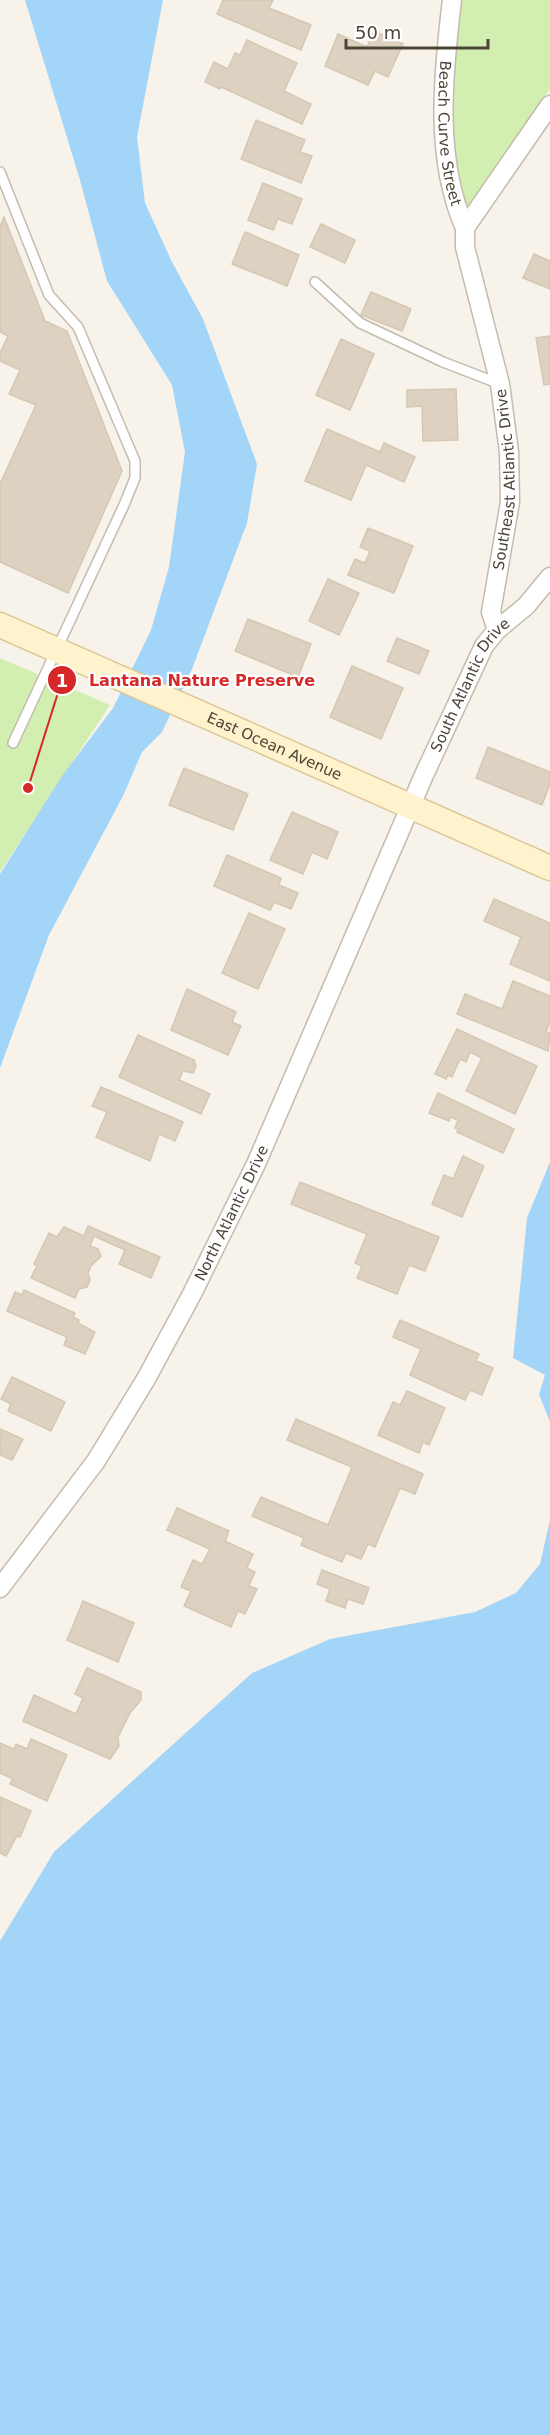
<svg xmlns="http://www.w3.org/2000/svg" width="550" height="2435" font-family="'DejaVu Sans',sans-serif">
  <rect width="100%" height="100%" fill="#f7f3eb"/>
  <g fill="#d2eeb1">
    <polygon points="462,0 550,0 550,89 467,216 451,146 457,27"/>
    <polygon points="0,658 110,705 0,872"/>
  </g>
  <g fill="#a3d5f8">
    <polygon points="25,0 163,0 137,137 145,203 172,262 203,319 257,464 247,523 192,669 162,732 142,752 123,796 49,935 0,1068 0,874 62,776 113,708 151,630 169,567 185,452 172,385 107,281 80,180"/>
    <polygon points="550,1162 550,1422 539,1394 545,1375 513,1358 527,1218"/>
    <polygon points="550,1520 550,2435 0,2435 0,1941 54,1852 252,1673 330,1639 475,1612 516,1593 540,1564"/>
  </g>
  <g fill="#ddd2c2" stroke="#d5c7b1" stroke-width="1.5">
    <polygon points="223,0 273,0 269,8 311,25 301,50 217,14"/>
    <polygon points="374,31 403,44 388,77 375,71 368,85 325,66 338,34 367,47"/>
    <polygon points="247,40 297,63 284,91 311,104 302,124 221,87 220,89 205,82 214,62 228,69 235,53 240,55"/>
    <polygon points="256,120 305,140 300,152 312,156 301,183 241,159"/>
    <polygon points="263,183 302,199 292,224 278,219 273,230 248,220"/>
    <polygon points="4,217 45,321 67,331 122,471 68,593 0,562 0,484 36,405 9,394 20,370 0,361 0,353 8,336 0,332 0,226"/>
    <polygon points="321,224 355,240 345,263 310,247"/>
    <polygon points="245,232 299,255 287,286 232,264"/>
    <polygon points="534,254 550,261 550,289 523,278"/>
    <polygon points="371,292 411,309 402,331 361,315"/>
    <polygon points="550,336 550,384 544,385 536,338"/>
    <polygon points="341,339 374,354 350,410 316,395"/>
    <polygon points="456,389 458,440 423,441 422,406 407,407 407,390"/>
    <polygon points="327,429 380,452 384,443 415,457 404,482 366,465 351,500 305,481"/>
    <polygon points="368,528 413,546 394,593 348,575 355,559 365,563 370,551 360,547"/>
    <polygon points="328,579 359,593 339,635 309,621"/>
    <polygon points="248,619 311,644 298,677 235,651"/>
    <polygon points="397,638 429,651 419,674 387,661"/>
    <polygon points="352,666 403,688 381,739 330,717"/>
    <polygon points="488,747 550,772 550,784 542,805 476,778"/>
    <polygon points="184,768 248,794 233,830 169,805"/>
    <polygon points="292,812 338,832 327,859 312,852 303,874 270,860"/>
    <polygon points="227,855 281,878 279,885 298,893 291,909 274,902 270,910 214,886"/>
    <polygon points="494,899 550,923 550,981 510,964 521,937 484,921"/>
    <polygon points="249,913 285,929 258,989 222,973"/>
    <polygon points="513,981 550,996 550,1022 546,1032 550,1033 548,1051 457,1014 465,994 502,1009"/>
    <polygon points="187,989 236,1012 232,1022 241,1026 228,1055 171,1030"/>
    <polygon points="457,1029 537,1066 515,1114 466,1091 482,1058 470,1052 466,1062 460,1059 452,1077 448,1075 446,1079 435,1074"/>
    <polygon points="138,1035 194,1060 196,1066 193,1073 183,1071 179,1080 210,1094 201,1114 119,1077"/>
    <polygon points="101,1087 183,1122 175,1141 159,1134 150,1161 96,1137 107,1112 92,1106"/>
    <polygon points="438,1093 514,1129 503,1153 457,1132 458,1129 455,1128 458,1120 450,1117 449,1121 429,1113"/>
    <polygon points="463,1156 484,1166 462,1217 432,1204 444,1175 453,1179"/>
    <polygon points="300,1182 439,1237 425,1271 409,1265 397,1294 357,1278 362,1266 355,1263 367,1234 291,1204"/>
    <polygon points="88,1226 160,1257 151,1278 119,1264 125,1250 94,1236 90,1246 98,1249 101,1256 91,1266 88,1273 90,1280 87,1287 79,1289 75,1298 31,1278 37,1266 34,1264 49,1233 57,1237 64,1227 84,1236"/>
    <polygon points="24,1290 75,1313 73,1317 79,1320 78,1323 95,1332 85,1354 64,1345 67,1337 7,1311 15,1292 22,1295"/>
    <polygon points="400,1320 479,1354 476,1361 493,1368 482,1395 470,1390 465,1400 410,1375 421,1349 393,1337"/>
    <polygon points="12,1377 65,1402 51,1431 8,1411 11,1404 1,1399"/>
    <polygon points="407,1391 445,1408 429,1445 423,1442 419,1453 378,1435 393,1402 400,1405"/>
    <polygon points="296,1419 423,1474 415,1494 400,1488 375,1547 368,1544 361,1559 346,1553 342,1562 301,1545 304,1538 252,1516 261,1497 328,1525 352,1467 287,1440"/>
    <polygon points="0,1429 23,1439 12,1460 0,1455"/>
    <polygon points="177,1508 229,1531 225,1541 253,1554 247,1568 255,1572 249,1586 257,1589 245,1614 238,1611 231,1627 184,1606 191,1591 181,1587 193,1560 202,1564 210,1549 167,1530"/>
    <polygon points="322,1570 369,1588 363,1604 348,1599 345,1608 326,1601 330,1589 317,1584"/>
    <polygon points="83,1601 134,1623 118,1662 67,1640"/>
    <polygon points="87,1668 141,1692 141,1700 130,1713 118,1737 119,1746 110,1759 23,1721 34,1695 76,1714 83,1698 75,1694"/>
    <polygon points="31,1739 67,1755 47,1801 10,1784 13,1779 0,1773 0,1743 14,1749 16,1744 27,1749"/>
    <polygon points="0,1797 31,1811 20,1837 17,1836 6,1856 0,1853"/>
  </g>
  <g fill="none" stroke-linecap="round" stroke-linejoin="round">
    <g stroke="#c4bbac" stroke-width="12">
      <g id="lane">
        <polyline points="0,172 49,295 78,327 135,461 135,478 124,505 13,743"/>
        <polyline points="315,282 360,323 443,362 500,384"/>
      </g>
    </g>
    <g stroke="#c4bbac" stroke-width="21">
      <g id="street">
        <path id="s1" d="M452,0C443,74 434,159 465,228"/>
        <path id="s2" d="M497,630L491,612L510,502L509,452L500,384L465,247V228L550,105"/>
        <path id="s3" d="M0,1588L96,1461L146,1379L192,1294L256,1164L424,775L484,646L497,630L526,606L550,577"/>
      </g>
    </g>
    <g stroke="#dbc897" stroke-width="27">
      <g id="secondary">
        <path id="s4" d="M0,625L550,868"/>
      </g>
    </g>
    <use href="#lane" stroke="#fff" stroke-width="9"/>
    <use href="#street" stroke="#fff" stroke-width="18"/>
    <use href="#secondary" stroke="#fff3cd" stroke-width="24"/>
  </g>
  <g text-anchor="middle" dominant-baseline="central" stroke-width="4.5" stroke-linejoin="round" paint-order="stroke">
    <g font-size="15" fill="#4c4437" stroke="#fff">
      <text stroke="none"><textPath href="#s1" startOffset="134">Beach Curve Street</textPath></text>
      <text stroke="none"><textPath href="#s2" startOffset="153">Southeast Atlantic Drive</textPath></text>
      <text stroke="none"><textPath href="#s3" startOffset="1022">South Atlantic Drive</textPath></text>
      <text stroke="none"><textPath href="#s4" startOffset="300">East Ocean Avenue</textPath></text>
      <text stroke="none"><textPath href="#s3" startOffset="442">North Atlantic Drive</textPath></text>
    </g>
  </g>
  <path fill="none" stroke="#d62828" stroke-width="2" d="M28 788L62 680"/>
  <g fill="#d62828" stroke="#fff" stroke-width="2">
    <circle cx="28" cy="788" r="6"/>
    <circle cx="62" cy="680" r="15"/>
  </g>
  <g font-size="18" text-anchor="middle" font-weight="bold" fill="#fff">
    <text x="62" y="687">1</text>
  </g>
  <g font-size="16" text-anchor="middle" font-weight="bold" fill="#d62828" stroke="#fff" stroke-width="4.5" stroke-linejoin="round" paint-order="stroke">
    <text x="202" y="686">Lantana Nature Preserve</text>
  </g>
  <path d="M346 39v9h142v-9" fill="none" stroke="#4c4437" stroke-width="3"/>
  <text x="355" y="39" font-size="18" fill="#4c4437" stroke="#ffffff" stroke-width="4.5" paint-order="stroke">50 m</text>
</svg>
